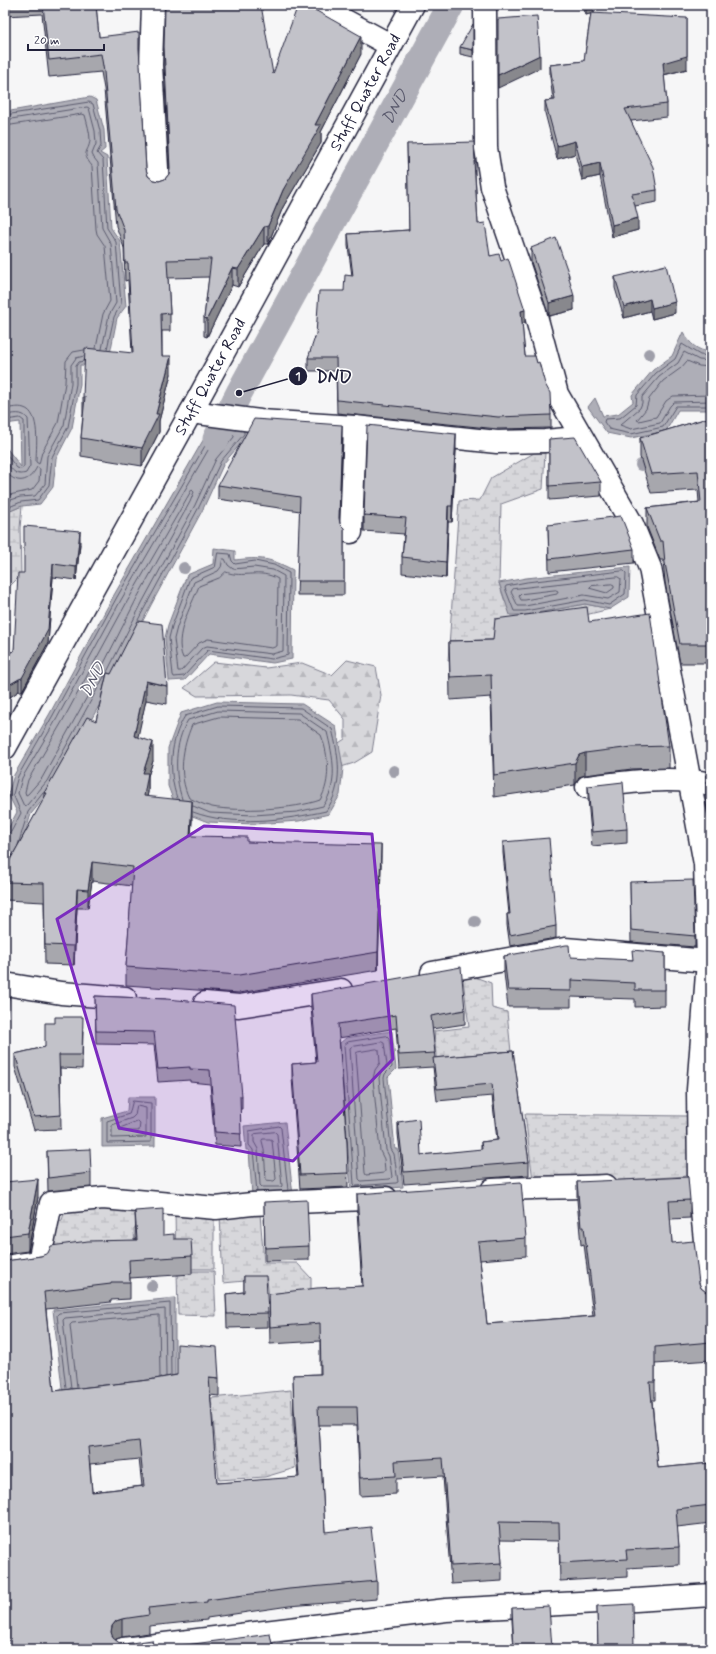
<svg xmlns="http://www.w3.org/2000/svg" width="716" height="1654" font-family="Mynerve,sans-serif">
  <defs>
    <pattern id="forest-firs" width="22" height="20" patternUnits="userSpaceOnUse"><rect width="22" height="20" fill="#d7d7db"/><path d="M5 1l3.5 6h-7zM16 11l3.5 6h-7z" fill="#b8b8bd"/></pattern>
    <pattern id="wetland-marsh" width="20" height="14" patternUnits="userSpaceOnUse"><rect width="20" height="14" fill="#d7d7db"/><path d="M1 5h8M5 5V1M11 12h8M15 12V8" fill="none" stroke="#b8b8bd"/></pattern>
  </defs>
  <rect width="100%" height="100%" fill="#f6f6f7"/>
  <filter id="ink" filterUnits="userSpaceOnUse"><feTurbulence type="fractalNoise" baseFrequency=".025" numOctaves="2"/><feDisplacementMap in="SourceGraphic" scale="8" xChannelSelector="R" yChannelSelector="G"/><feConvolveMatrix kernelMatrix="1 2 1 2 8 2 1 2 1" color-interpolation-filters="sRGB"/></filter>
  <g filter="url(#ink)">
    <polygon fill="url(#forest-firs)" stroke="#7c7c8b" points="347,660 376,667 381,695 372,752 354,763 338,768 334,746 345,739 345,719 329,700 291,695 197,696 184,688 214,662 266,668 302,663 332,675"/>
    <g fill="url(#wetland-marsh)" stroke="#7c7c8b">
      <polygon points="534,453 545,453 543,489 501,504 499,583 505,602 526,615 585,604 610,609 552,623 491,657 448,661 459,501 480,500 491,478"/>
      <polygon points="22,506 20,528 21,575 5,591 5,510 8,512"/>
      <polygon points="462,972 491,983 492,1008 507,1012 512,1062 437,1067 434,1031 469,1027"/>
      <polygon points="525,1114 687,1116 688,1176 575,1183 533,1181"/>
      <polygon points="135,1208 144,1226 134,1228 135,1253 52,1256 53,1225 62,1220 65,1210"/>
      <polygon points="175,1211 214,1215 214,1269 176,1269"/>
      <polygon points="260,1214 264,1263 297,1263 311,1278 311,1306 270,1309 267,1279 223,1283 220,1215"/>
      <polygon points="177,1271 214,1271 216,1316 178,1315"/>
      <polygon points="291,1390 295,1468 265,1477 219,1480 211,1398"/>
    </g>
    <g fill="#aeaeb7" stroke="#767685">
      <polygon points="90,97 96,100 104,130 105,149 100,153 107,157 111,228 120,241 126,306 117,318 109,359 102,366 80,365 80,384 72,428 56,459 53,487 40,504 22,506 8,512 5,510 5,446 21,467 20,422 5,424 5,112"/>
      <path d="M683,332C690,344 697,351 711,352V410H678L666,431L631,438L607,433L588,407L595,398L603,416L618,414L633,402L632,395L653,370L672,356Z"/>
      <polygon points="213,423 254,428 224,463 203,509 151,605 100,704 54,786 31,814 16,863 5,883 5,831 8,829 17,812 8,794 14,775 49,715 114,595"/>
      <path d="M214,548L235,551V560C261,557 270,558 293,570L292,659L273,663L209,654L185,680L169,681L165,638L168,625L187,575L213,564Z"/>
      <polygon points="630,567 629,597 610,609 585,604 526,615 510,615 499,583 526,578"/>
      <polygon points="217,702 302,704 336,726 343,768 340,795 329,814 299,821 254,824 208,822 177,810 168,786 168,748 181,713"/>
      <polygon points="392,1031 396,1069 388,1077 395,1149 398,1149 403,1187 351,1191 340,1043 346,1038"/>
      <polygon points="128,1097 155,1097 155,1146 102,1147 102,1118 127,1111"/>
      <polygon points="285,1122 293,1196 252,1196 249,1150 246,1150 244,1126"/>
      <polygon points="175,1298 175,1393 64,1405 53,1310"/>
    </g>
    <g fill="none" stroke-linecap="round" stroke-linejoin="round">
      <g stroke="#5a5a6d" stroke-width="1">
        <polyline points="5,115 89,102 93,104 100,131 101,146 97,153 103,160 107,228 116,242 121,304 114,317 107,349"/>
        <polyline points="5,120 87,107 89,108 95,131 96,144 92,154 94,158 98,163 102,228 111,244 116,303 109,315 102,349"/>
        <path d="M5,126L82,114L85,115C87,123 90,132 90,140C89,153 80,151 92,166L96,229L97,234L105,246L110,301L103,314L96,348"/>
        <polyline points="711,356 700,355 682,344 675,359 656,373 637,395 636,405 620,418 605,419 604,422 609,429 631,434 663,427 676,406 711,406"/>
        <polyline points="711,361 699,360 684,352 678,363 659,377 642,397 642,403 640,408 620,425 631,429 660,423 670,406 674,402 711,401"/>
        <polyline points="711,367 699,366 687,361 681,368 663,381 649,399 646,409 637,420 639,421 656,417 666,401 673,396 711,395"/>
        <path d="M5,409C11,408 18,406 24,408C41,413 36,448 36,462L39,464L42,452L58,423L65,383L66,361L73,352L84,350"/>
        <path d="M5,415C14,414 22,411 28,419L30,466L26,473C15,477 11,468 5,461"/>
        <polyline points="5,420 20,418 24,421 24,467 21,469 17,468 5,453"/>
        <path d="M5,471C16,485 29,483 37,467L40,469L39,481L32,490L5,496"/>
        <polygon points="192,490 194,492 190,502 137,598 87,697 42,778 28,794 26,795 25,792 28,780 62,722 127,602"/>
        <polyline points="5,502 20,497 35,496 45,484 47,456 64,425 71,383 71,365 76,358 84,356"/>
        <polyline points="5,507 9,507 21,502 38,500 49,485 52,457 68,427 76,384 76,366 79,362 84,361"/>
        <polygon points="218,553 230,554 232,561 235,564 255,561 274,565 289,573 288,655 272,659 208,650 184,676 174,677 173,675 169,638 172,626 190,578 215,567"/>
        <polygon points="223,559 225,559 228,565 233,569 254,567 273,570 284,576 283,651 272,654 207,646 202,648 181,671 178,671 174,639 177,627 194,582 218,571 221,567"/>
        <polygon points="624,571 626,573 625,594 609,605 585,600 525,611 514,611 505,588 506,586 527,582"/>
        <path d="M226,572C243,579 259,568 278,579L277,646L272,648L208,639L199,643L185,658H183C173,636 191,607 199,586L219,578Z"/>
        <polygon points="618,577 621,579 620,592 608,599 584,595 525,606 518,606 511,592 513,589"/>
        <polygon points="612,584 614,585 614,588 607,593 589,588 591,586"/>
        <polygon points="556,590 558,591 557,594 525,600 521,600 519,596 521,594"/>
        <polyline points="138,620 199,507 221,461 244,434 244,431"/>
        <polyline points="105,675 47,781 27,805 24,806 18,793 22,778 56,720 121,600 218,433 234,435 234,437 216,459 195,505 143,601 107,672"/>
        <path d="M219,717L298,719L321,735C329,756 331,781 320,800C296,809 238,812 212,807C204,805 196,801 189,798C178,775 182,748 192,725Z"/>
        <path d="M177,798C168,772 170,740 185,716L218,706L301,708L332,729C339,757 344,785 326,811C286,820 232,827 193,812"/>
        <path d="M182,799C174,774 174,743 188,720L218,711L299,713L327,732C333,757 339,783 323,806L297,812L254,815L210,813L193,806"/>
        <polyline points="5,834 11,832 21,813 13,794 18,776 52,717 117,597 216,427"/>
        <polyline points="18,845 28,812 43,793"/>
        <polygon points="387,1036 389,1038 392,1067 385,1074 384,1078 391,1149 394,1154 398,1182 396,1183 356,1186 354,1184 344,1045 348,1042"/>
        <polygon points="382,1042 384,1043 387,1065 381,1072 379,1078 386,1150 389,1156 392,1177 390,1179 361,1181 359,1179 350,1048 351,1047"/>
        <polygon points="377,1049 379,1050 380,1063 375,1070 373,1079 380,1151 384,1159 385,1171 384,1173 366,1175 365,1173 356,1053 358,1052"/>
        <polygon points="133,1101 151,1103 151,1142 107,1143 107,1121 129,1114"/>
        <polygon points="137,1106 146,1108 146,1137 112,1138 112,1125 132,1118 135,1115"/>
        <polygon points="138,1121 140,1123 139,1131 120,1131 121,1128"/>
        <polygon points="275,1132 277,1134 282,1186 281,1187 262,1187 260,1185 258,1149 254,1142 254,1136 255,1134"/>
        <polygon points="263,1139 270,1139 272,1140 276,1179 274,1181 266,1180 264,1149 262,1141"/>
        <polyline points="257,1192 253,1150 249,1145 249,1131 279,1126 281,1128 288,1190"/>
        <polyline points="77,1387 70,1325 72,1323 159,1315 160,1377"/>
        <polyline points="66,1388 57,1315 59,1313 170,1303 171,1375"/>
        <polyline points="71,1388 63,1320 65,1318 165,1309 166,1376"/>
      </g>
      <path stroke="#aeaeb7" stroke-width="27" id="s1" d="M216,439L239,393L451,5"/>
      <g stroke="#22223b" stroke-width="25">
        <g id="minor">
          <polyline points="153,5 151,65 158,186"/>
          <polyline points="316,5 390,45"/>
          <polyline points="483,5 485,7 486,148 492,187 535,312 557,394 632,524 650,568 705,864 708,961 698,1090 699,1182 711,1299"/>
          <polyline points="191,412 260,421 355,427 497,442 545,441 578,438"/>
          <polyline points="351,532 355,427"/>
          <path id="s2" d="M5,748L191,412L413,5"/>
          <path d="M587,787C627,782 670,776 711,784"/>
          <polyline points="432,973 565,949 708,961"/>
          <polyline points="5,984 61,993 125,998"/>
          <polyline points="205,1003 239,1006 341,990"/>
          <path d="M492,1190C530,1187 568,1188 606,1186"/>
          <polyline points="5,1267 39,1262 51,1203 103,1198 216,1208 252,1204 386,1198"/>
          <polyline points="123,1649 446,1610 636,1600 711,1595"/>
        </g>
      </g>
      <use href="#minor" stroke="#fff" stroke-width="22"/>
    </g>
    <g fill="#9f9faa">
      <circle cx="649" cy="354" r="6"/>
      <circle cx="641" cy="465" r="6"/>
      <circle cx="184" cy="568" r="6"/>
      <circle cx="394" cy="771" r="6"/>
      <circle cx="475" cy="922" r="6"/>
      <circle cx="152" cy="1286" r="6"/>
    </g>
    <g fill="#a7a7ad" stroke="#22223b" fill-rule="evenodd">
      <polygon points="5,5 96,5 99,37 139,54 146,169 148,176 153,180 159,181 165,179 169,174 170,172 164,65 164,47 273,74 361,54 321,132 321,143 283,207 268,244 264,244 238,287 232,285 207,337 204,336 204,318 209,277 168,278 170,313 170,331 162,331 162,356 171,374 159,421 159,432 142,466 81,456 81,438 83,414 83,397 132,353 128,280 125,281 124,248 116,226 104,89 101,72 49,77 42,14 5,16"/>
      <polygon points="582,5 594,5 594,13 687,69 664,75 667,104 667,117 631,121 657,190 657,202 635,206 638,230 612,237 600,176 582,180 575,154 557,159 545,113 545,101 553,100 550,77 550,65 584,61 591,13 586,15"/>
      <polygon points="460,47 473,50 473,57 460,54"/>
      <polygon points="407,144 475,161 475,174 478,224 490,256 501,261 525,323 522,324 525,356 551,415 551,428 498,429 337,413 336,371 308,371 308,358 344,291 352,276 348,246 348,234 409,230"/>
      <polygon points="531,248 569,275 569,281 574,310 549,316 531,262"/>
      <polygon points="615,277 675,313 652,319 650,311 624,318 615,288"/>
      <polygon points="711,417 711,663 680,663 665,582 663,560 660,560 647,527 647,508 699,502 698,490 651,493 640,457 640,438"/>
      <polygon points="342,439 339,520 340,524 344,528 344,595 297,595 300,511 218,499 218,485"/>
      <polygon points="549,439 601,482 601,496 549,500"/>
      <polygon points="456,450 452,522 448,522 446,578 402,573 402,557 404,534 364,531 364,515"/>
      <polygon points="548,525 634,549 634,563 549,572"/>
      <polygon points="80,544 76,580 53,577 48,643 22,691 19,691 7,699 7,698 5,654 14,651 24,573"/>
      <polygon points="589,622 669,746 669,768 632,769 585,775 579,777 575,785 494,797 491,697 450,700 449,641 493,640"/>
      <polygon points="107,673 167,686 167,704 146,700 137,737 153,761 148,776 148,792 147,797 192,820 191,836 247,842 381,864 378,970 239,993 126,985 126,967 132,886 92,881 88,908 77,908 74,965 45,964 44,902 5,900 5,869 44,799 44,793 96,721"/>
      <polygon points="706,775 711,775 711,825 706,796"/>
      <polygon points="588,786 627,829 627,843 592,846 588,799"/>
      <polygon points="503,842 556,926 556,938 510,946 507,925 507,914 509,914 503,853"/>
      <polygon points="630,882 695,936 695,947 631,942"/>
      <polygon points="665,953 665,1006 635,1007 635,999 571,997 571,1007 508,1007 504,973 504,956 632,960"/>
      <polygon points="311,994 465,1010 465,1024 432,1029 435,1058 513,1051 529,1162 529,1175 404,1184 398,1134 398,1122 421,1155 481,1150 481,1142 497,1140 492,1096 437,1101 433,1067 399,1069 396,1028 339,1038 347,1143 348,1187 300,1189 292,1078 292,1064 316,1062 311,1008"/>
      <polygon points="95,996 166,999 242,1096 242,1109 240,1109 241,1147 215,1145 210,1084 190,1082 190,1080 158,1082 154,1045 96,1044"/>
      <polygon points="83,1031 82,1069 60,1068 61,1129 34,1130 15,1067 15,1054 45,1047"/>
      <polygon points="47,1151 91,1173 91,1187 48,1191"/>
      <polygon points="5,1182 38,1197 28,1251 5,1254"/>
      <path d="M577,1182L690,1200V1218L670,1219L672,1243L699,1283L701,1288L706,1292L711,1293V1360L655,1364V1400H652L658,1468L711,1463V1523L677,1527L679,1547V1565L627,1568V1577L560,1581L559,1541L500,1540L502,1563V1581L451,1584L443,1476L396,1479V1494L360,1496L357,1425H319L325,1532L377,1581V1599L289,1606L207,1618V1620L149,1626V1633L122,1637L116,1639L115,1640L118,1642L5,1649L7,1261L41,1256L136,1240L135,1211L163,1235L174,1239L192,1256V1274L130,1278V1299L111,1300V1302L46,1309L54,1391L149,1380L177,1375L219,1378V1396L210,1395L217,1483L298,1478L294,1426L293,1375L320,1374V1341L270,1344L269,1294L362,1286L357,1211V1194L526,1238V1256L480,1260L487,1324L593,1316L584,1244L581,1245L577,1200ZM139,1459L142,1486L92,1492L90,1464Z"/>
      <polygon points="264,1202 309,1246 309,1260 265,1261"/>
      <polygon points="244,1276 268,1313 268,1327 227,1328 226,1294 244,1292"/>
      <polygon points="597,1606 634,1649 598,1649"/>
      <polygon points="512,1608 552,1649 514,1649 512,1621"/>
    </g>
    <g fill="#88888d" stroke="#22223b">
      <polygon points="586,5 594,5 594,13 586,15"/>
      <polygon points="687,18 687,69 663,75 663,63"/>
      <polygon points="361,36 361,54 321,132 321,143 283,207 268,244 268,226 283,190 315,125"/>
      <polygon points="540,55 540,68 498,88 498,75"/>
      <polygon points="575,141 575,154 557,159 557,146"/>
      <polygon points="600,163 600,176 582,180 582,167"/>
      <polygon points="638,218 638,230 612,237 612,225"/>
      <polygon points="264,227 264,244 238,287 238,269"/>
      <polygon points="232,268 232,285 207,337 207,319"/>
      <polygon points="574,296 574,310 549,316 549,303"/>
      <polygon points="650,299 650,311 624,318 624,307"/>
      <polygon points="675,302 675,313 652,319 652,308"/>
      <polygon points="525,310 525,323 521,324 521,311"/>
      <polygon points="171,356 171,374 159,421 159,432 142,466 142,448 156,414"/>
      <polygon points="342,425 342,439 339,532 339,518"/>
      <polygon points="456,434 456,450 452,522 452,506"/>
      <polygon points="448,506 448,522 446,578 446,562"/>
      <polygon points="80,531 80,544 76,580 76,567"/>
      <polygon points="53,564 53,577 48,643 22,691 22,678"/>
      <polygon points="19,679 19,691 7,699 7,686"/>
      <polygon points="146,681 146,700 134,755 134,736"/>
      <polygon points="7,685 7,698 5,702 5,690"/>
      <polygon points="153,742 153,761 148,776 148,792 144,815 143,773"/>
      <polygon points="585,753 585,775 579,777 575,785 575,763 579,755"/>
      <polygon points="192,801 192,820 190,854 190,836"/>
      <polygon points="381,845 381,864 378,970 378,952"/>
      <polygon points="92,862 92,881 88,908 88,890"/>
      <polygon points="77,889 77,908 74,965 74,946"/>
      <polygon points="9,986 9,997 5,1037 5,1026"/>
      <polygon points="6,1026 6,1037 5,1058 5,1047"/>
      <polygon points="38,1179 38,1197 28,1251 28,1233"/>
      <polygon points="122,1619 122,1637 116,1639 112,1644 111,1632 112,1626 116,1621"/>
    </g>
    <g fill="#c2c2c9" stroke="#22223b" fill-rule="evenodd">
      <polygon points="43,5 96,5 99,37 139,32 139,48 146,169 148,176 153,180 159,181 165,179 169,174 170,168 164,47 165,5 261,5 273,74 298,5 306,5 361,36 315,125 321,125 283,190 268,226 264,227 238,269 232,268 207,319 204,318 211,259 167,260 170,313 161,314 162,356 171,356 156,414 159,414 142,448 81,438 85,397 83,397 85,348 133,353 128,263 125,263 124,230 116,209 104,72 101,54 49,60"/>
      <polygon points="591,13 687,18 687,56 663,63 667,104 625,109 653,167 657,190 632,194 638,218 612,225 600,163 582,167 575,141 557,146 545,101 555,100 550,65 584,61"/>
      <polygon points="537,16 540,55 498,75 498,19"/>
      <polygon points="473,24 473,50 460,47"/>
      <polygon points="474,142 475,161 474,161 478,224 485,223 490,256 499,254 501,261 508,258 525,310 521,311 525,356 535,356 537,363 539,362 545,384 550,393 551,415 498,417 337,400 336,358 308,358 316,334 319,291 344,291 345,275 353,276 348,234 409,230 407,144"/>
      <polygon points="556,238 569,275 568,275 574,296 549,303 531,248"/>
      <polygon points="666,265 675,302 652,308 650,299 624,307 615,277"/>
      <polygon points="711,417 711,644 680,644 665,563 663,541 660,541 647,508 701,502 698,471 651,474 640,438"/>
      <polygon points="254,419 342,425 339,518 340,524 344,528 344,581 297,581 300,497 218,485"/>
      <polygon points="367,425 456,434 452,506 448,506 446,562 402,557 406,518 364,515"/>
      <polygon points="575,437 601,482 549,486 549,439"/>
      <polygon points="621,516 634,549 549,559 548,525"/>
      <polygon points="24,526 80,531 76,567 53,564 48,630 22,678 19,679 7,686 7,685 5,690 5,654 14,651 18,573 24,573"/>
      <polygon points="587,607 589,622 650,613 669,746 632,747 585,753 579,755 575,763 494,775 491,675 450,677 449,641 493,640 495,619"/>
      <polygon points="138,621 162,624 167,686 146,681 134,736 153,742 143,773 148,773 144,796 192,801 190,836 247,837 247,842 381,845 378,952 239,975 126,967 133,867 92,862 88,890 77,889 74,946 45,945 44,883 5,882 5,869 47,793 44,793 87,717 96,721 107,673 111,674"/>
      <polygon points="706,775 711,775 711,805"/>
      <polygon points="623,782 627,829 592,832 588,786"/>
      <polygon points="549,838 556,926 510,935 507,914 510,914 503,842"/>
      <polygon points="693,880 695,936 631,930 630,882"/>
      <polygon points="566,945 569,945 570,957 633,960 632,950 665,953 665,990 635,990 635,983 571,980 571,991 508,990 504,956"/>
      <polygon points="461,967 465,1010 431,1016 435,1053 399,1055 396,1015 338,1024 347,1143 348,1173 300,1175 292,1064 317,1062 311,994"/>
      <polygon points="5,985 9,986 5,1026 6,1026 5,1047"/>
      <polygon points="95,996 166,999 234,1005 242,1096 240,1096 241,1134 215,1132 210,1070 190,1069 190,1067 158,1069 154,1032 96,1031"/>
      <polygon points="55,1017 83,1017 82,1055 59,1055 61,1115 34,1117 15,1054 45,1047 45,1023 55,1023"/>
      <polygon points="513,1051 529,1162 404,1172 398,1122 419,1119 421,1155 482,1149 481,1142 498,1140 492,1084 437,1089 433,1058"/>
      <polygon points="90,1149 91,1173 48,1178 47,1151"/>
      <path d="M688,1177L690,1200L669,1201L672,1243L694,1241L699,1283L701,1288L706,1292L711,1293V1342L655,1347V1382H650L658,1468L711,1463V1505L676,1509L679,1547L626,1550L627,1559L560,1563L559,1523L499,1522L502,1563L451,1566L443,1458L395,1461L396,1476L360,1478L357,1407H318L325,1532L371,1527L377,1581L289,1589L207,1600V1602L148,1608L149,1615L122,1619L116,1621L112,1626L111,1632L113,1638L118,1642L124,1644L152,1640L154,1649H5V1261L41,1256L48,1253L51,1246L88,1241L137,1240L135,1211L163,1209V1235L174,1234V1239H191L192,1256L129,1260L130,1282H111V1284L44,1292L54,1391L149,1380L177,1375V1344L217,1347L219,1378L209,1377L217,1483L299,1477L294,1408L293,1375L321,1374L320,1323L270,1327L269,1294L317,1288L363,1286L357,1194L521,1182L526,1238L478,1242L487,1324L595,1316L584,1227H581L577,1182ZM139,1441L144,1486L92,1492L88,1447Z"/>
      <polygon points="38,1179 28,1233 5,1236 5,1182"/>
      <polygon points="307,1200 309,1246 265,1248 264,1202"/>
      <polygon points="244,1276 266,1276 268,1313 227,1314 226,1294 244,1292"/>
      <polygon points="633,1604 634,1649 598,1649 597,1606"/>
      <polygon points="549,1606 552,1649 514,1649 512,1608"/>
      <polygon points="270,1634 273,1649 155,1649"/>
    </g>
  </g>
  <path fill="#7b2cbf" fill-opacity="0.2" stroke="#7b2cbf" stroke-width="3" stroke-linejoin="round" d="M204,826L372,834L393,1059L293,1161L119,1128L57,919Z"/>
  <g text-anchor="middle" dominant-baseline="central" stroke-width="3" stroke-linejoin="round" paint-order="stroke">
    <g font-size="16" fill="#22223b" stroke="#fff">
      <text stroke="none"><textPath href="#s2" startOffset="748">Stuff Quater Road</textPath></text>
      <text stroke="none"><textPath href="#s2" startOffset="424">Stuff Quater Road</textPath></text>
    </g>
    <g font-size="17" font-style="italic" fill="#5a5a6d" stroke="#fff">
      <text stroke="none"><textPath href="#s1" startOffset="377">DND</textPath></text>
      <text transform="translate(93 680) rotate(-62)">DND</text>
    </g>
  </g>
  <path fill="none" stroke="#22223b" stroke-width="1.5" d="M239 393L298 376"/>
  <g fill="#22223b" stroke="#fff" stroke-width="1.5">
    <circle cx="239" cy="393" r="4"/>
    <circle cx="298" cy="376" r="10"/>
  </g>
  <g font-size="12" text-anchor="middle" font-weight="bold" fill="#fff">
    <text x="298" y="380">1</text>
  </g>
  <g font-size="17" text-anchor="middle" font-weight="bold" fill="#22223b" stroke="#fff" stroke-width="3" stroke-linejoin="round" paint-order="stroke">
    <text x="334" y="382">DND</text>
  </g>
  <rect width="716" height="1654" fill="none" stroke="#fff" stroke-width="20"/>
  <rect x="10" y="10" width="696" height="1634" fill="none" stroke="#22223b" stroke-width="1.5" filter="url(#ink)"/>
  <path d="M28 44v6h76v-6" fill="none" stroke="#22223b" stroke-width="2"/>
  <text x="34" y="44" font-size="12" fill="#22223b" stroke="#ffffff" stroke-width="3" paint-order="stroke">20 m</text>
</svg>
